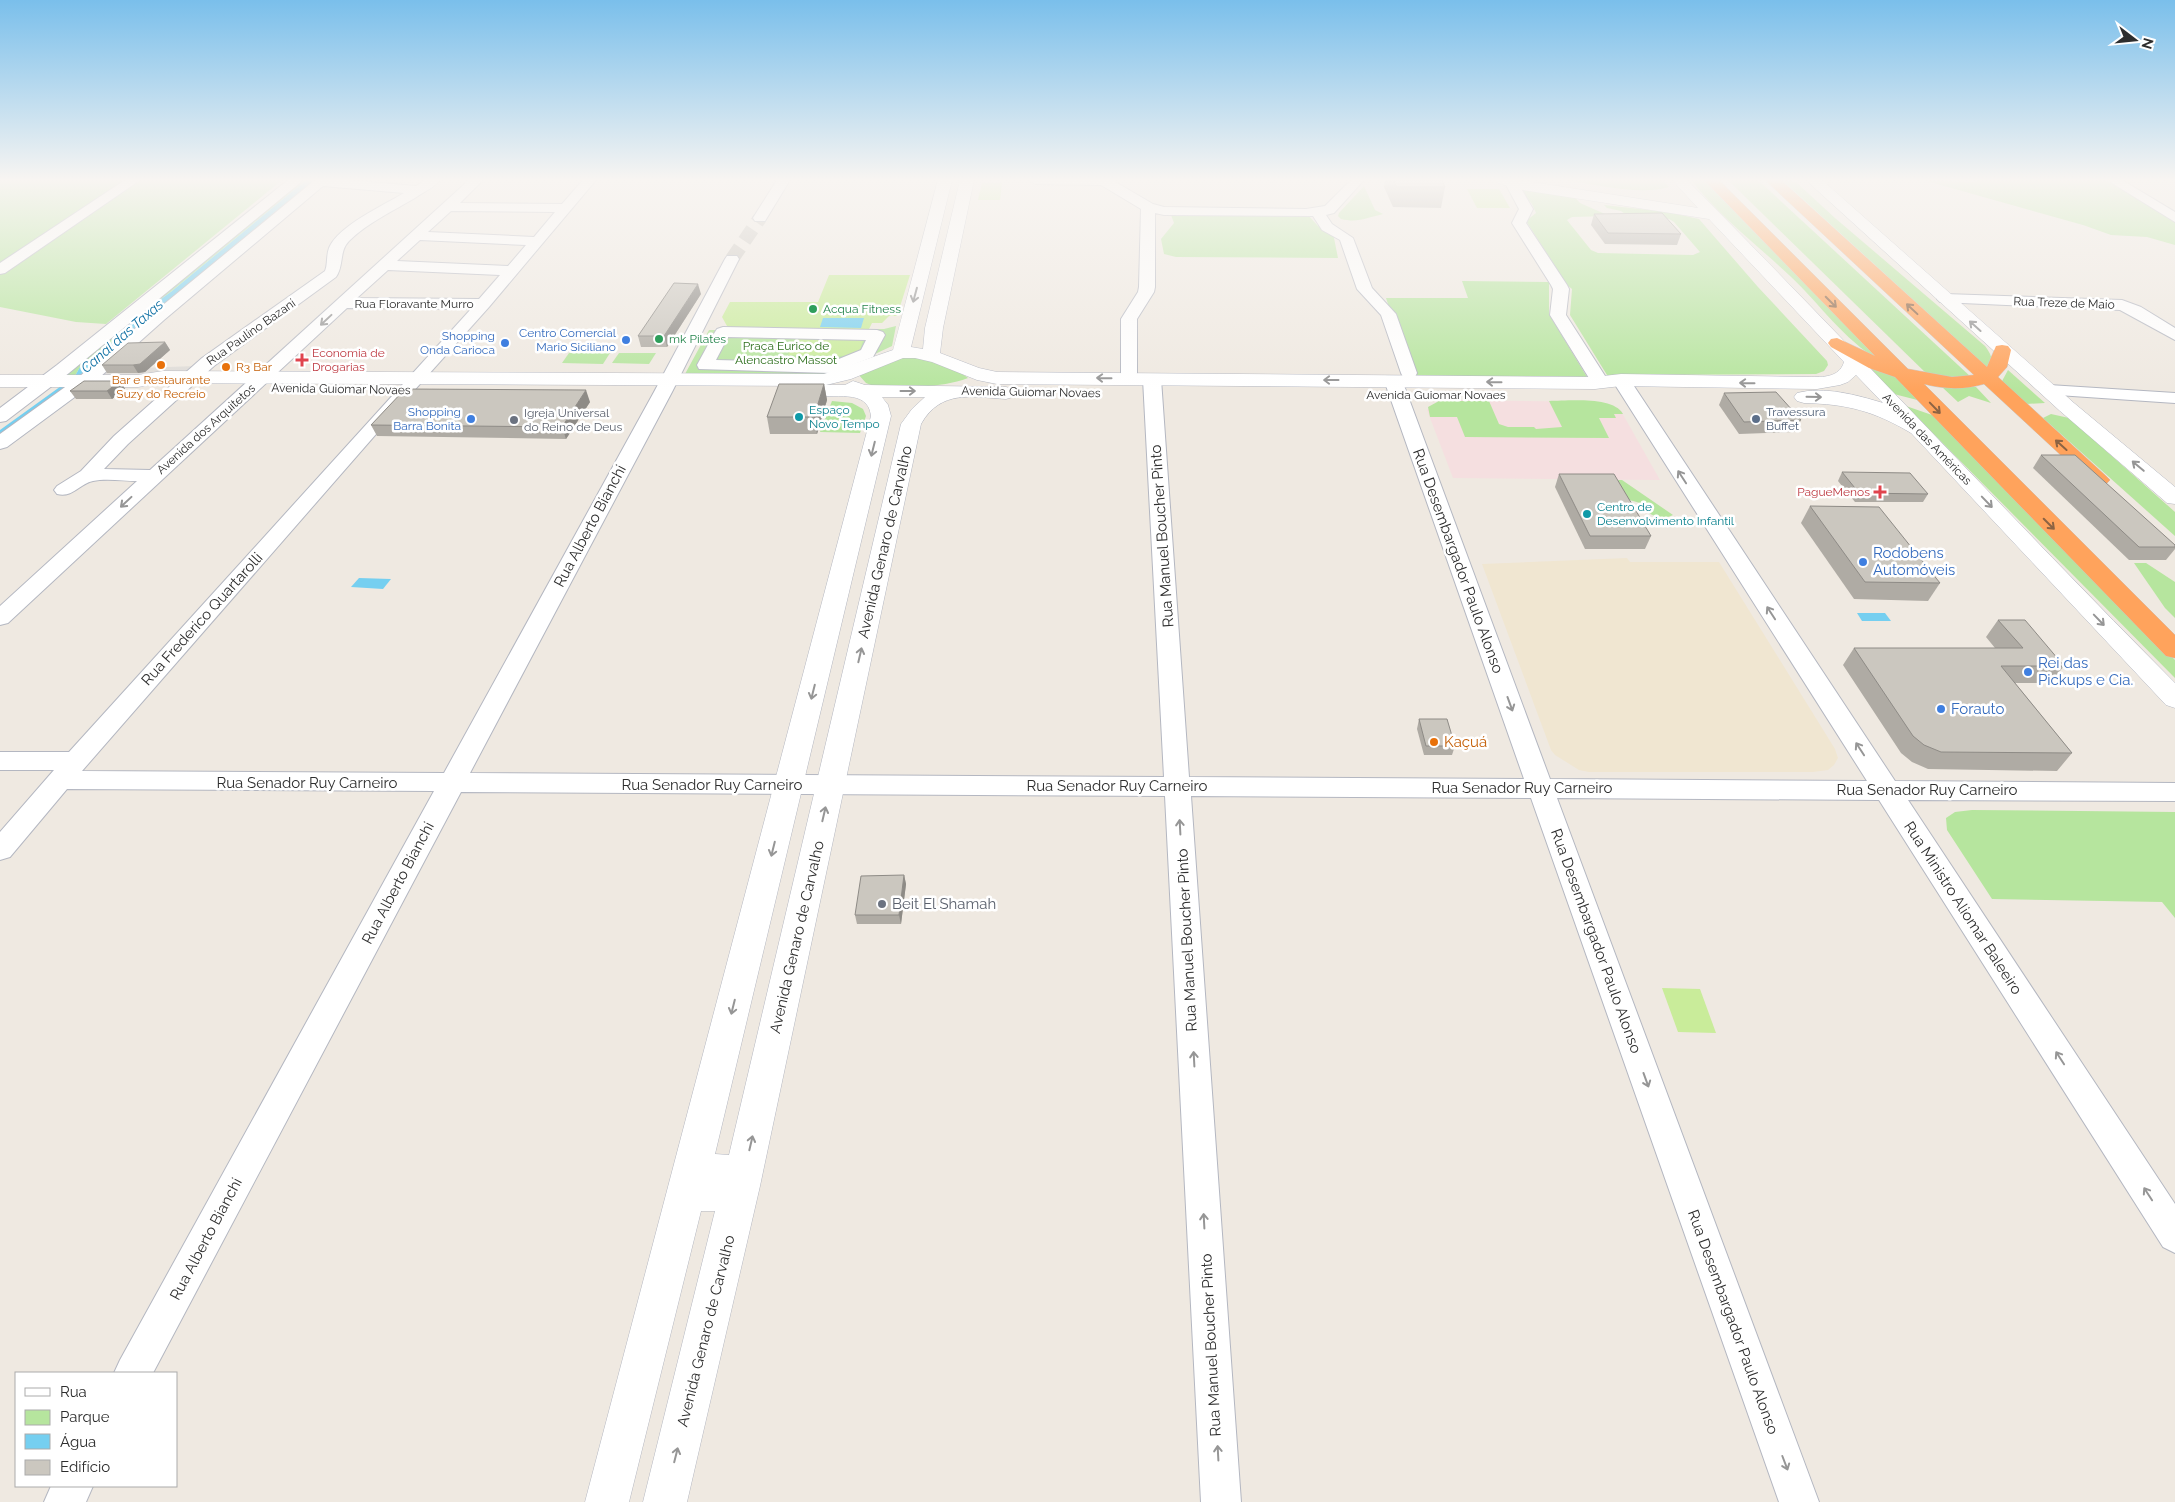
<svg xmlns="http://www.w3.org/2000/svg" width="2175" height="1502" font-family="Raleway,sans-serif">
  <rect width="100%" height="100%" fill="#efe9e1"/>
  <polygon fill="#f0e6d1" points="1627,558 1630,562 1719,562 1835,749 1838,758 1834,765 1828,770 1813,772 1589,772 1579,770 1555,755 1551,750 1482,564"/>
  <polygon fill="#f5dfe0" points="1444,400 1598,402 1613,406 1621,411 1660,480 1453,478 1427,410 1432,405"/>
  <g fill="#b6e59e">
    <polygon points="0,180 282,180 106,324 76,322 0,307"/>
    <polygon points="302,180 306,180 172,291 135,318 105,350 80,367 75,376 67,375 74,367 275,200"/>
    <path d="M1564,180H1663L1669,187C1639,196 1595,184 1564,180Z"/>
    <path d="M1691,180H1704L1880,361C1843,339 1820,304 1789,275C1756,244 1719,216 1691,180Z"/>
    <polygon points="1728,180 1758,180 1971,377 1931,378"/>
    <path d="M1782,180L1796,182L1835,218L1985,346C1991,354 1994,360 1990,370Z"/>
    <polygon points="1923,180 1973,182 1979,180 2107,180 2142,200 2175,222 2175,245 2147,237 2111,235 2083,225"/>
    <path d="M1364,186L1375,210L1383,214C1366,218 1358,223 1341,219L1338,216L1339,213Z"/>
    <polygon points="1518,188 1573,195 1580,203 1605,214 1607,216 1572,217 1567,220 1591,250 1598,253 1693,255 1700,252 1674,222 1669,219 1629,217 1621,211 1607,208 1604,205 1667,212 1699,219 1758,287 1827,361 1828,365 1824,371 1816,374 1607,375 1570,315 1572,289 1567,285 1526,221 1536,213 1532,204"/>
    <polygon points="1171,215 1309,216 1318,226 1333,233 1338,258 1176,257 1164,254 1161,239 1174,223"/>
    <polygon points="1462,281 1549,282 1549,314 1587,377 1412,376 1386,298 1468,298"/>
    <polygon points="896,326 892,346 828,376 685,374 709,330 884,329"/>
    <polygon points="569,353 610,353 603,364 562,363"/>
    <polygon points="619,353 656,353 649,364 612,363"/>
    <path d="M896,355H920L960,372L968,378C939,389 906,386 876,387L866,383L858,374Z"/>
    <polygon points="1867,365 1898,378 1921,401 1894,394"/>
    <polygon points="2008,370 2045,403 2026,404 2001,383"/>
    <polygon points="1942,387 1976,387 1991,403 1969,396 1958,402"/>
    <polygon points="832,401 852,403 863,409 866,416 860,433 820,432"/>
    <path d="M1439,401H1489L1499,424L1508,427H1534L1536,429L1562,427L1549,401C1568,401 1613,396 1623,414H1614L1616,418H1599L1609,438L1465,437L1457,417H1430L1428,407Z"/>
    <polygon points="1906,406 1932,415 2175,660 2175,678"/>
    <polygon points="2051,414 2069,418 2175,512 2175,536 2043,418"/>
    <path d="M1618,480H1622L1673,515C1664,520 1652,516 1643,510L1640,503L1626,499Z"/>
    <polygon points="2134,563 2146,563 2175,582 2175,618 2165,608"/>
    <polygon points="1972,810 2175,812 2175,918 2162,902 1992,899 1947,830 1946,818 1955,812"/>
  </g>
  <g fill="#c9ec9a">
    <polygon points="982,183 1002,183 1000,200 978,200"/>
    <polygon points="1467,189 1499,189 1510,208 1477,208"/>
    <polygon points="829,275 910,275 897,316 889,316 882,323 872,323 869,329 864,331 731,328 727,326 722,317 730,302 818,302"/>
    <polygon points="799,333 865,334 858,356 788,355"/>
    <polygon points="1662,988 1700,989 1716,1033 1678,1032"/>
  </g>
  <polygon fill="#dfdcd8" points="197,366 191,371 95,378 109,369"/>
  <g fill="#75cff0">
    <polygon points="306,180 317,180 94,367 0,439 0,430 75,376 80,367 105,350 135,318 172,291"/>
    <polygon points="823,318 864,318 861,328 820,327"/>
    <polygon points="359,578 391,579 383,589 351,587"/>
    <polygon points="1857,613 1885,613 1891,621 1862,621"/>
  </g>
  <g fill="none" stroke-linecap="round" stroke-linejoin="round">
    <polyline stroke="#c8c4bd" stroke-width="14" stroke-dasharray="14 8" stroke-linecap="butt" points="732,259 760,218"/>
    <g stroke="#b4b7c1" stroke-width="2">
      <g id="street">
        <polygon points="125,180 140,180 5,273 0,274 0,263"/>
        <polygon points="288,180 301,180 301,182 69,373 6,421 0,422 0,408 57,365"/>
        <path d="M315,180H347L416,186L425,180H440C434,188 423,192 415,198C393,211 367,223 349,241C339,251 344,266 336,277L214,366L128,444L104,469L150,470L469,180H483L460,203L562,204L583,180H596L489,307L411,394L82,771L444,773L654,392L725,259L727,256H737L739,259L672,392L470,773L1164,777L1143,379L1146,375H1158L1161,379L1189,777L1524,779L1384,380L1387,376H1399L1402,380L1550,779L1867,781L1612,380L1615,376H1627L1630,380L1895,781L2175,783V801L1908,800L2175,1204V1253L2163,1247L1879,800L1557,798L1819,1502H1779L1531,798L1191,796L1241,1502H1201L1165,796L461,792L153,1373H114L120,1360L434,791L67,789L10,857L0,860V832L54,770H0V752H69L471,309L347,308L8,623L0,625V606L137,481C124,481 106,478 93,481C79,484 73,498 57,494L54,490L57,486L81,471L114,436L202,358L325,271C328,264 326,256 329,248C338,226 384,205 404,193L323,186L164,320L91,385L7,447L0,449V434L79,377L152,314ZM451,211L555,212L534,237L428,232ZM420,240L526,245L508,266L397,261ZM388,270L500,275L479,299L357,298Z"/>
        <polygon points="777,180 790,180 765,221 755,221 753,218"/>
        <polygon points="1029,180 1112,180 1153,204 1164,207 1306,209 1325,206 1351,180 1364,180 1334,213 1326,215 1332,224 1353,238 1372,288 1396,314 1417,373 1415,377 1403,377 1401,373 1381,315 1357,289 1340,240 1322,230 1313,216 1164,215 1155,213 1155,287 1154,292 1137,319 1137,373 1135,377 1123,377 1121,373 1121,319 1138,292 1139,287 1141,209 1101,185 1035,184"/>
        <polygon points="1506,180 1516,180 1533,209 1526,223 1567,285 1569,289 1566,315 1607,379 1604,383 1592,383 1550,315 1553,289 1551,285 1512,223 1519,209 1505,183"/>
        <polygon points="2107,180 2122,180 2175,212 2175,222"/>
        <polygon points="1945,294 2122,300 2141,307 2175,328 2175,340 2120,310 1940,302 1937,299 1940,296"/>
        <path d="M723,327L877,330L883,332L885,335L873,357L831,373L699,369L697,365L715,332L717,329ZM728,337L866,340L861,350L829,363L716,360Z"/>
        <polygon points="2049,385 2175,393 2175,403 2043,394 2040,390 2043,386"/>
        <polygon points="51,1486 93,1486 86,1502 44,1502"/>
      </g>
    </g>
    <g stroke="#b4b7c1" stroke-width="1">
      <g id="secondary">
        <path d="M938,180H952L911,347L923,349L925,328L960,180H974L943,328L940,353L979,368L997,372L1595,377L1621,374L1809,377C1823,377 1839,378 1844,362L1709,219L1523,190L1498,183L1496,180H1519L1698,208L1672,180H1687C1852,346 2010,517 2175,683V708L2166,705L1911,433C1874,411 1847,404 1804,403L1797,401L1794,397L1797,393C1824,386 1857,395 1883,403L1856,375L1848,382L1840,385L1817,389L1621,386L1595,389L997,384L977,380L932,362L915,358H903L851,379L826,385H845L853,381L865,385L1006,387L1013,389L1016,393L1013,397L1006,399C972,397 941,389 921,424L760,1186L687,1502H643L715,1211H701L629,1502H585L871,416C868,387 832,400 812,395L809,391L812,387L818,386L163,383L138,387H0V375H138L163,371L824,374L893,350ZM882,397H925L912,409L901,424L729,1155L715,1154L891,416L888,405Z"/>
        <polygon points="1806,180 1822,180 2074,403 2175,487 2175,504 2167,503 2060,411"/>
      </g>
    </g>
    <g stroke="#c9c9c9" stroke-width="1">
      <path id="highway" d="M1704,180H1719L1908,369L1952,377L1974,375L1765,180H1781L1987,367L1996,346L2002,345L2008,346L2011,350L2007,367L1998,377L2106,476L2110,480L2106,484L2099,486L2092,484L1984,384C1964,390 1943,389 1924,384L2175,635V658L2166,656L1895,377L1869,368L1831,347L1828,343L1831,339L1837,338L1875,356Z"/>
    </g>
    <use href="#street" fill="#fff" fill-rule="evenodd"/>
    <use href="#secondary" fill="#fff" fill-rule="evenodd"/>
    <use href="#highway" fill="#ffa35c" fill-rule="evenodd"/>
  </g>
  <g fill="#afaba4">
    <polygon points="1385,180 1442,180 1445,187 1441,208 1393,207 1384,187"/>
    <polygon points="1594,214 1681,234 1677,245 1605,244 1591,225"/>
    <polygon points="701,294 667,347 641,347 638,336"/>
    <polygon points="165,342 170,350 145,372 138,373 107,373 102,365"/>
    <polygon points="120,381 125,389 112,399 76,399 70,391"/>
    <polygon points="824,384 827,400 817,434 770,434 767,417"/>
    <polygon points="1724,393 1801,420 1795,432 1739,434 1719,405"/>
    <polygon points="590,402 566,439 377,436 371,425"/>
    <polygon points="2041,455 2175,545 2175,549 2166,560 2129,560 2033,468"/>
    <polygon points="1842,472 1928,494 1923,502 1855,502 1838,481"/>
    <polygon points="1559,474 1651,536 1645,549 1585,549 1555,487"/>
    <polygon points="1810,506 1940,583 1928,601 1854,599 1801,523"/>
    <polygon points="1998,620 2064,666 2050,683 2015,683 2072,753 2057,771 1928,769 1912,762 1901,753 1843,665 1854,648 1995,648 1986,637"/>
    <polygon points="1419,719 1455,746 1452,755 1424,755 1417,729"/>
    <polygon points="904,875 906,884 901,924 857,924 855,915"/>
  </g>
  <g fill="#8e8b86">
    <polygon points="698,284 701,294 667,347 664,336"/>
    <polygon points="165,342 170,350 145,372 138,373 133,365"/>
    <polygon points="120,381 125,389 112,399 107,391"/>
    <polygon points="824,384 827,400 817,434 814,417"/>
    <polygon points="586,390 590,402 566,439 562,427"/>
    <polygon points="904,875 906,884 901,924 899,915"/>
  </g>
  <g fill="#cbc7bf" stroke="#8e8b86">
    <polygon points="1393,180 1442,180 1445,187 1397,187"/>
    <polygon points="1662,213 1681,234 1608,233 1594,214"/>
    <polygon points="674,283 698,284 664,336 638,336"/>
    <polygon points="165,342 140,364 133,365 102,365 128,343"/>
    <polygon points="84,381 120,381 107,391 70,391"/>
    <polygon points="779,384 824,384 814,417 767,417"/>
    <polygon points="405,389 586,390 562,427 371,425"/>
    <polygon points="1776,392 1801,420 1744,422 1724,393"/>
    <polygon points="2041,455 2075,455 2175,545 2175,547 2139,547"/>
    <polygon points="1842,472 1910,473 1928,494 1859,493"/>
    <polygon points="1559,474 1614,474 1651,536 1590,536"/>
    <polygon points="1810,506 1879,507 1940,583 1865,582"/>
    <polygon points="1998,620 2025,620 2064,666 2001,666 2072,753 1941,752 1924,745 1913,736 1854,648 2023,648"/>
    <polygon points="1419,719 1447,719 1455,746 1426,746"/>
    <polygon points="904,875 899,915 855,915 861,876"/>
  </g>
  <defs><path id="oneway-shaft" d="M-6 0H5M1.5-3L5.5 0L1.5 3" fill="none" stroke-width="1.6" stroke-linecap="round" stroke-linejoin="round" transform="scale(1.25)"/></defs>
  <g stroke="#969696">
    <use href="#oneway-shaft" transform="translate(915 295) rotate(105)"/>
    <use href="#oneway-shaft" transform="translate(326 320) rotate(137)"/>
    <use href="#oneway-shaft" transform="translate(1975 326) rotate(-138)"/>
    <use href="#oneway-shaft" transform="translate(1104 378) rotate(-179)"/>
    <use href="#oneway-shaft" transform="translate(1331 380) rotate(-180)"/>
    <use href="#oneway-shaft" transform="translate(1494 382) rotate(-179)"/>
    <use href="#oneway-shaft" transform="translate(1747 383) rotate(-179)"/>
    <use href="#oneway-shaft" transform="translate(908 391)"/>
    <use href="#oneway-shaft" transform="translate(1814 397) rotate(1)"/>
    <use href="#oneway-shaft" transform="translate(873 449) rotate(104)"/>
    <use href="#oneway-shaft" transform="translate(2138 466) rotate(-140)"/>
    <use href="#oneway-shaft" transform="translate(1682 477) rotate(-123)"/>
    <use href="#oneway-shaft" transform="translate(126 502) rotate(137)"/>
    <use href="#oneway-shaft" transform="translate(1987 502) rotate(46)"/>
    <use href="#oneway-shaft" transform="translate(1771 613) rotate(-123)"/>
    <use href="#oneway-shaft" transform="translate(2099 620) rotate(46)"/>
    <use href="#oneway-shaft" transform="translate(860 655) rotate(-77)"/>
    <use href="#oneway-shaft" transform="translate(813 692) rotate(104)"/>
    <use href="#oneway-shaft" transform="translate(1510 704) rotate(70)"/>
    <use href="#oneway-shaft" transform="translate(1860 749) rotate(-123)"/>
    <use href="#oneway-shaft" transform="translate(824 814) rotate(-77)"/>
    <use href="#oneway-shaft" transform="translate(1180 827) rotate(-93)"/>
    <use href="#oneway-shaft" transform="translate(773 849) rotate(104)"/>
    <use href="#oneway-shaft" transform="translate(733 1007) rotate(104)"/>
    <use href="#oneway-shaft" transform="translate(2060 1058) rotate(-123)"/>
    <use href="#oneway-shaft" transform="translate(1194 1059) rotate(-93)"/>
    <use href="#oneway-shaft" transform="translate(1646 1080) rotate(70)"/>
    <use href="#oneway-shaft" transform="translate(751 1143) rotate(-77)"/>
    <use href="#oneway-shaft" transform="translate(2148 1194) rotate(-123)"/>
    <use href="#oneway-shaft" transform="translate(1204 1221) rotate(-93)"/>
    <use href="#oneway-shaft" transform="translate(1218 1453) rotate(-93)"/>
    <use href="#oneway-shaft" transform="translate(676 1455) rotate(-76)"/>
    <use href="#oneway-shaft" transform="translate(1785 1463) rotate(69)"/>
  </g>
  <g stroke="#8c6343">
    <use href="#oneway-shaft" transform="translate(1831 302) rotate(45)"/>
    <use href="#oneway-shaft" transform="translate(1912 309) rotate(-137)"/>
    <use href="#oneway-shaft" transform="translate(1935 408) rotate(46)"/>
    <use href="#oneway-shaft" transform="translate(2061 445) rotate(-138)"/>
    <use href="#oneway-shaft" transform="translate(2049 524) rotate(45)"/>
  </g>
  <linearGradient id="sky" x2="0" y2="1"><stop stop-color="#7abfeb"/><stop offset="0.46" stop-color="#f8f5f2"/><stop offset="1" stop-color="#f8f5f2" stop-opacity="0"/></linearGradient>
  <rect width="2175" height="391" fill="url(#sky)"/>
  <g fill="#2e9e5b" stroke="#fff" stroke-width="2">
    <circle cx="813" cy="309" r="5"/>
    <circle cx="659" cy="339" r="5"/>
  </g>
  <g fill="#3f7fe0" stroke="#fff" stroke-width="2">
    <circle cx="626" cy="340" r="5"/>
    <circle cx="505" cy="343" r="5"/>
    <circle cx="471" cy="419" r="5"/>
    <circle cx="1863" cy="562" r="5"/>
    <circle cx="2028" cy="672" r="5"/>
    <circle cx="1941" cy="709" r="5"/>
  </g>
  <g fill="#e0444e" stroke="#fff" stroke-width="2">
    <path d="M299.5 352.5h5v5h5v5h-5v5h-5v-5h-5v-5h5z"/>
    <path d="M1877.5 484.5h5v5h5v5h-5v5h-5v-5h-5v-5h5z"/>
  </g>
  <g fill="#e8710a" stroke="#fff" stroke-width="2">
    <circle cx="161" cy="365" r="5"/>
    <circle cx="226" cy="367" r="5"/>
    <circle cx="1434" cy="742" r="5"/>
  </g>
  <g fill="#0f9aa8" stroke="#fff" stroke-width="2">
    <circle cx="799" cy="417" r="5"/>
    <circle cx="1587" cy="514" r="5"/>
  </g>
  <circle fill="#5c6f8a" stroke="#fff" stroke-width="2" cx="1756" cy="419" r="5"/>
  <g fill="#6b7280" stroke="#fff" stroke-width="2">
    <circle cx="514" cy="420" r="5"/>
    <circle cx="882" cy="904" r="5"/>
  </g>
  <g text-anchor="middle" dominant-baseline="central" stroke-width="5" stroke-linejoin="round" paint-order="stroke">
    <g font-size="12" fill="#2e2e2e" stroke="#fff">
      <text transform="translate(2064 303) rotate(2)">Rua Treze de Maio</text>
      <text x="414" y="304">Rua Floravante Murro</text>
      <text transform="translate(251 332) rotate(-35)">Rua Paulino Bazani</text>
      <text transform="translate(341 389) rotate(1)">Avenida Guiomar Novaes</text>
      <text transform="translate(1031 392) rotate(1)">Avenida Guiomar Novaes</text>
      <text x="1436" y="395">Avenida Guiomar Novaes</text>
      <text transform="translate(206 429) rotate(-42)">Avenida dos Arquitetos</text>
      <text transform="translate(1927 439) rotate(46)">Avenida das Américas</text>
    </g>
    <g font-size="12" fill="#27864d" stroke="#fff" text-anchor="start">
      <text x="823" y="309">Acqua Fitness</text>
      <text x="669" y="339">mk Pilates</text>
    </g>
    <g font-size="12" fill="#366cbe" stroke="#fff" text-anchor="end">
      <text x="616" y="333">Centro Comercial<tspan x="616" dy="14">Mario Siciliano</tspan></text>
      <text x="495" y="336">Shopping<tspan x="495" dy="14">Onda Carioca</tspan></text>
      <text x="461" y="412">Shopping<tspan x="461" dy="14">Barra Bonita</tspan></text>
    </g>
    <g font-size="12" fill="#2c6e1b" stroke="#fff">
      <text x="786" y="346">Praça Eurico de<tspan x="786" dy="14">Alencastro Massot</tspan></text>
    </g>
    <g font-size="12" fill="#be3a42" stroke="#fff" text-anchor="start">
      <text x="312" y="353">Economia de<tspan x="312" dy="14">Drogarias</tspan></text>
      <text x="1870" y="492" text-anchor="end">PagueMenos</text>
    </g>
    <g font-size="12" fill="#c56008" stroke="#fff" text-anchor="start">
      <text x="236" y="367">R3 Bar</text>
      <text x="161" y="380" text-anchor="middle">Bar e Restaurante<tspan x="161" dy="14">Suzy do Recreio</tspan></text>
    </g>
    <g font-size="12" fill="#0d838f" stroke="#fff" text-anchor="start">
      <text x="809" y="410">Espaço<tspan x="809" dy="14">Novo Tempo</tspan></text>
      <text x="1597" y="507">Centro de<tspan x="1597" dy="14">Desenvolvimento Infantil</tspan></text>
    </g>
    <g font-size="12" fill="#4e5e75" stroke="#fff" text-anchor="start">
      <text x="1766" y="412">Travessura<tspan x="1766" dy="14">Buffet</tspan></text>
    </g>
    <g font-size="12" fill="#5b616d" stroke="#fff" text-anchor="start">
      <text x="524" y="413">Igreja Universal<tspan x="524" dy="14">do Reino de Deus</tspan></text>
    </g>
    <g font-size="14" font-style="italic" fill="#0d6fa3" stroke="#fff">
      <text transform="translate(122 336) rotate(-41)">Canal das Taxas</text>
    </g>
    <g font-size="15" fill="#2e2e2e" stroke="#fff">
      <text transform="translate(590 526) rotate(-62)">Rua Alberto Bianchi</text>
      <text transform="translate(1162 536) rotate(-94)">Rua Manuel Boucher Pinto</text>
      <text transform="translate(885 542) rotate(-77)">Avenida Genaro de Carvalho</text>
      <text transform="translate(1458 561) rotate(70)">Rua Desembargador Paulo Alonso</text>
      <text transform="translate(202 619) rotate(-48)">Rua Frederico Quartarolli</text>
      <text x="307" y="783">Rua Senador Ruy Carneiro</text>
      <text x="712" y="785">Rua Senador Ruy Carneiro</text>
      <text x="1117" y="786">Rua Senador Ruy Carneiro</text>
      <text x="1522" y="788">Rua Senador Ruy Carneiro</text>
      <text x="1927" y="790">Rua Senador Ruy Carneiro</text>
      <text transform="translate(398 883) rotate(-62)">Rua Alberto Bianchi</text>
      <text transform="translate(1963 908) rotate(57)">Rua Ministro Aliomar Baleeiro</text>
      <text transform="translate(797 937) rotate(-77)">Avenida Genaro de Carvalho</text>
      <text transform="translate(1187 940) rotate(-93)">Rua Manuel Boucher Pinto</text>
      <text transform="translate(1596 941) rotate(70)">Rua Desembargador Paulo Alonso</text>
      <text transform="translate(206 1239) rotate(-62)">Rua Alberto Bianchi</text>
      <text transform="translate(1733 1322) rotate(70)">Rua Desembargador Paulo Alonso</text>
      <text transform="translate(706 1331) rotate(-76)">Avenida Genaro de Carvalho</text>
      <text transform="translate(1211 1345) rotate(-93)">Rua Manuel Boucher Pinto</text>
    </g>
    <g font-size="15" fill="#366cbe" stroke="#fff" text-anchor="start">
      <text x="1873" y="553">Rodobens<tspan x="1873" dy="17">Automóveis</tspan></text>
      <text x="2038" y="663">Rei das<tspan x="2038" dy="17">Pickups e Cia.</tspan></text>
      <text x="1951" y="709">Forauto</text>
    </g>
    <g font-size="15" fill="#c56008" stroke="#fff" text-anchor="start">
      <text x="1444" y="742">Kaçuá</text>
    </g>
    <g font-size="15" fill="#5b616d" stroke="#fff" text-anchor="start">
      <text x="892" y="904">Beit El Shamah</text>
    </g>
  </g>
  <rect x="15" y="1372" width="162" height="115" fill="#ffffff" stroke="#ababab"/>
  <rect x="25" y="1388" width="25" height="8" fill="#ffffff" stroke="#ababab"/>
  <text x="60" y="1397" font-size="15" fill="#2e2e2e">Rua</text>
  <rect x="25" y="1410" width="25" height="15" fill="#b6e59e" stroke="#ababab"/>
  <text x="60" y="1422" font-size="15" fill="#2e2e2e">Parque</text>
  <rect x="25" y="1434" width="25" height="15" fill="#75cff0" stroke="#ababab"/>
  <text x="60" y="1447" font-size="15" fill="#2e2e2e">Água</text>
  <rect x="25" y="1460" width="25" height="15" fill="#cbc7bf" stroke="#ababab"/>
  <text x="60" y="1472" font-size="15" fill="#2e2e2e">Edifício</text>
  <g transform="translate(2135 40) rotate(106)" stroke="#ffffff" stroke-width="4" paint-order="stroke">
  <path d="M0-4L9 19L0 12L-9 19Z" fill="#2e2e2e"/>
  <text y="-8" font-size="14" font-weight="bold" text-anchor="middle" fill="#2e2e2e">N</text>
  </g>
</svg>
